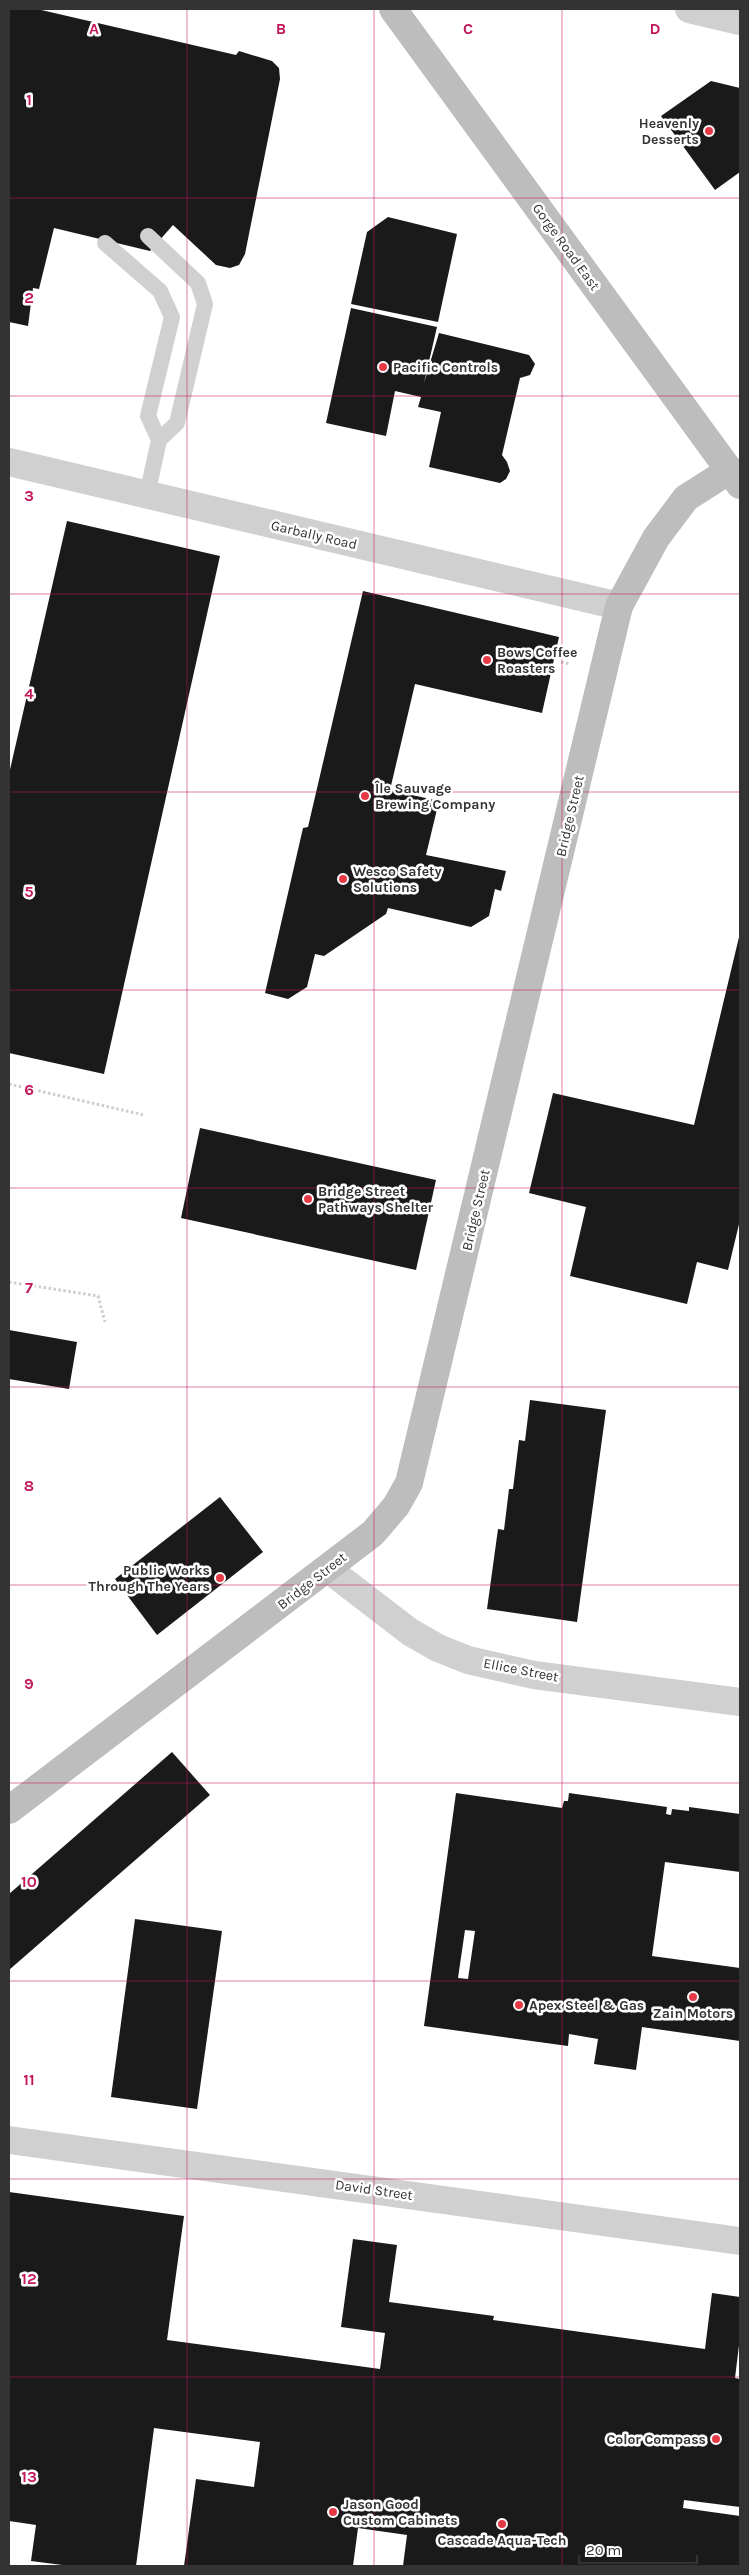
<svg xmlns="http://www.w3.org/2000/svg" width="749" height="2575" font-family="Karla,sans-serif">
  <rect width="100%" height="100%" fill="#fff"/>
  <g fill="#1a1a1a" fill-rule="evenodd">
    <polygon points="9,9 37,9 236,55 239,51 272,61 279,68 280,79 245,254 239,265 230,268 216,265 173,225 150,251 54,228 39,289 33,288 28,326 9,322"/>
    <polygon points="711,81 740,88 740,172 715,190 661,116"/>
    <polygon points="388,217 457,234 438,322 351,304 367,232"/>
    <polygon points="351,308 437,327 424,383 439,333 529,355 535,364 530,375 520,378 502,455 507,462 510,471 506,479 500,483 429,467 441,412 418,407 421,397 395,391 386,436 326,423"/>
    <polygon points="67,521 220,556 104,1074 9,1053 9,774"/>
    <polygon points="363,591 559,637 542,713 415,684 390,790 439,801 426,855 506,871 501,891 495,889 489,916 471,927 388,908 386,914 324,956 315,954 307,987 288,999 265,993 303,828 308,827"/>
    <polygon points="740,933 740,1220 728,1270 697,1262 687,1304 570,1276 586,1207 529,1193 553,1093 694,1125"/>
    <polygon points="200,1128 436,1180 416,1270 181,1218"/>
    <polygon points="9,1330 77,1342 69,1389 9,1379"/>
    <polygon points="530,1400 606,1410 577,1622 487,1609 498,1529 504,1530 509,1489 513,1489 519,1440 525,1441"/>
    <polygon points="220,1497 263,1552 157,1635 115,1579"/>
    <polygon points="172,1752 210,1795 9,1970 9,1894"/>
    <path d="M456,1793L562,1808L564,1801H568L569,1793L667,1807L666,1814L671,1815L672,1809L689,1811V1807L740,1814V1872L665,1862L652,1956L740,1968V2041L642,2027L636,2070L594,2064L598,2039L569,2034L568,2046L424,2026ZM465,1930L475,1931L468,1979L458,1978Z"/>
    <polygon points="135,1919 222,1931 197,2109 111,2097"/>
    <polygon points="9,2192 184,2216 167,2340 380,2369 385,2333 341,2327 353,2239 397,2245 389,2302 494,2316 493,2320 705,2349 712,2293 740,2297 740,2337 735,2378 740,2379 740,2507 684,2500 683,2508 740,2516 740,2566 403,2566 407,2535 358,2528 353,2566 184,2566 196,2479 254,2487 260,2442 154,2428 136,2566 70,2566 31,2561 36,2525 9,2521"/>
  </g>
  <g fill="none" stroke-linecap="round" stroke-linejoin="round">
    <g stroke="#cdcdcd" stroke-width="3" stroke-dasharray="2.5 2.5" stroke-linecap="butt">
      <polyline points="561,662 570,664"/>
      <polyline points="9,1084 144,1115"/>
      <polyline points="9,1282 98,1296 105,1322"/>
    </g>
    <g stroke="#d0d0d0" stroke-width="16">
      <polyline points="148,236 198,283 205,304 177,423 159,440"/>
      <polyline points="105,243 160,291 172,317 148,416 159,440 147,495"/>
    </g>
    <g stroke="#d0d0d0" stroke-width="28">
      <polyline points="689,9 740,21"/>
      <polyline points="9,462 619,606"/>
      <polyline points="328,1569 410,1632 438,1648 468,1660 534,1675 740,1702"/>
      <polyline points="9,2140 740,2241"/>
    </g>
    <g stroke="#bdbdbd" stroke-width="28">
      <polyline points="393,9 740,485"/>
      <polyline points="9,1810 373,1533 396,1506 409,1483 619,606 656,538 686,498 730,470"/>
    </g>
  </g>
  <path fill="none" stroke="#c2185b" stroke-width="1" stroke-opacity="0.55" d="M187,9V2566M374,9V2566M562,9V2566M9,198H740M9,396H740M9,594H740M9,792H740M9,990H740M9,1188H740M9,1387H740M9,1585H740M9,1783H740M9,1981H740M9,2179H740M9,2377H740"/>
  <g fill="#e63946" stroke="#fff" stroke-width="2">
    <circle cx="709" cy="131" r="5"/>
    <circle cx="383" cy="367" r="5"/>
    <circle cx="487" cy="660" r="5"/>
    <circle cx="365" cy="796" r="5"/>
    <circle cx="343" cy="879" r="5"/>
    <circle cx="308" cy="1199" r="5"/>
    <circle cx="220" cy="1578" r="5"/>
    <circle cx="693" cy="1997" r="5"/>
    <circle cx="519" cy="2005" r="5"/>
    <circle cx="716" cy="2439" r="5"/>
    <circle cx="333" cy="2512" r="5"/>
    <circle cx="502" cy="2524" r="5"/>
  </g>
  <g text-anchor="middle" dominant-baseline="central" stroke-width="5" stroke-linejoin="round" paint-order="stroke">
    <g font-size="14" font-weight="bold" fill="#333" stroke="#fff" text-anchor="start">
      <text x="699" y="123" text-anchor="end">Heavenly<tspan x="699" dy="16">Desserts</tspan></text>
      <text x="393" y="367">Pacific Controls</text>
      <text x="497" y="652">Bows Coffee<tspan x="497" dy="16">Roasters</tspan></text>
      <text x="375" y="788">Île Sauvage<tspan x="375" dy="16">Brewing Company</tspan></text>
      <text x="353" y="871">Wesco Safety<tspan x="353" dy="16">Solutions</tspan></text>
      <text x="318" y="1191">Bridge Street<tspan x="318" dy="16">Pathways Shelter</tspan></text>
      <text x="210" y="1570" text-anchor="end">Public Works<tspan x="210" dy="16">Through The Years</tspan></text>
      <text x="529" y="2005">Apex Steel &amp; Gas</text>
      <text x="693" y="2013" text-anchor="middle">Zain Motors</text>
      <text x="706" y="2439" text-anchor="end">Color Compass</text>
      <text x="343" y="2504">Jason Good<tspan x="343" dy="16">Custom Cabinets</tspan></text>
      <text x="502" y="2540" text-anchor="middle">Cascade Aqua-Tech</text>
    </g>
    <g font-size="14" fill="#333" stroke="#fff">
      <text transform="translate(566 247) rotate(54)">Gorge Road East</text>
      <text transform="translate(314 535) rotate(13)">Garbally Road</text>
      <text transform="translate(570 816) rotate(-77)">Bridge Street</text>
      <text transform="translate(476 1210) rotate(-77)">Bridge Street</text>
      <text transform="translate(312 1581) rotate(-38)">Bridge Street</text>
      <text transform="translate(521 1670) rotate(11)">Ellice Street</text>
      <text transform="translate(374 2190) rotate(8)">David Street</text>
    </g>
  </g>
  <g font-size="16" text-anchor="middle" font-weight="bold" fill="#c2185b" stroke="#fff" stroke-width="5" stroke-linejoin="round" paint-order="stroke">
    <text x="94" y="34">A</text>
    <text x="281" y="34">B</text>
    <text x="468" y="34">C</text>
    <text x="655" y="34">D</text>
    <text x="29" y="105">1</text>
    <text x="29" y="303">2</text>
    <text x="29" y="501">3</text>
    <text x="29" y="699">4</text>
    <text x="29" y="897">5</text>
    <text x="29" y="1095">6</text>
    <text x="29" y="1293">7</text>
    <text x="29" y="1491">8</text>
    <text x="29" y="1689">9</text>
    <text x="29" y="1887">10</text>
    <text x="29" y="2085">11</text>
    <text x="29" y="2284">12</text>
    <text x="29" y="2482">13</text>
  </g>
  <rect width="749" height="2575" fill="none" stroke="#333333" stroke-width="20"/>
  <path d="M579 2555v8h118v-8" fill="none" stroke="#333333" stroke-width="2.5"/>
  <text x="586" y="2555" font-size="15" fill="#333333" stroke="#ffffff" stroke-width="4" paint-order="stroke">20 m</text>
</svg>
